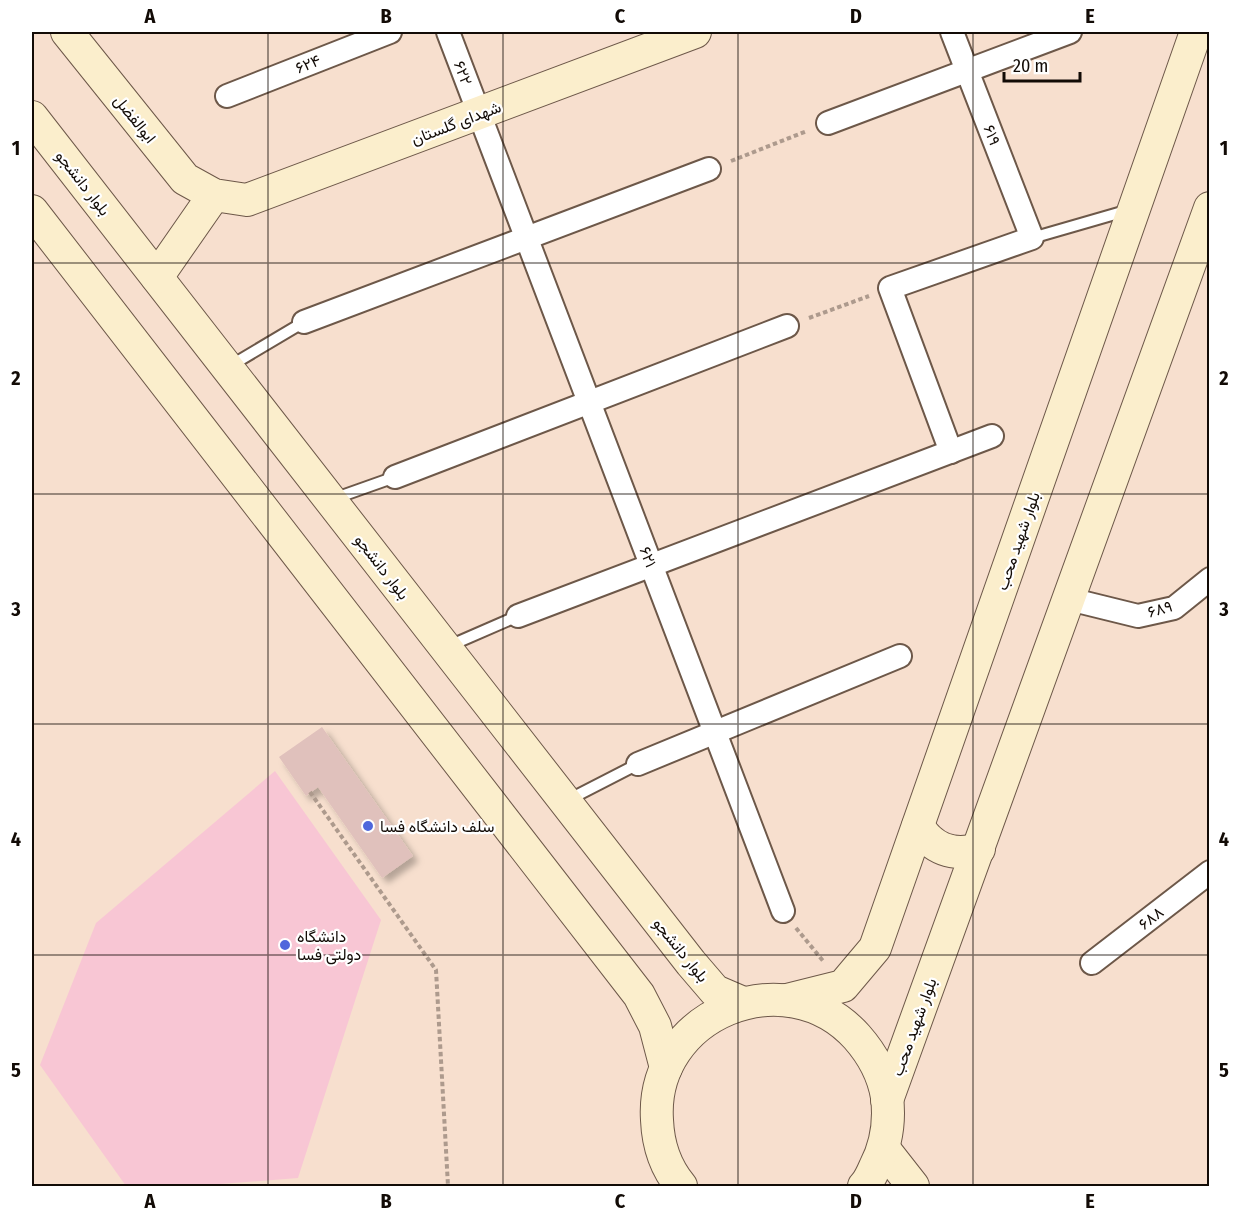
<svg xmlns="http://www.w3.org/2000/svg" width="1241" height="1218" font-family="'Fira Sans Condensed',Vazirmatn,sans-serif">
  <defs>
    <filter id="shadow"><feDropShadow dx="5.5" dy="5.5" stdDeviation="3" flood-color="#0004"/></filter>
  </defs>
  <rect width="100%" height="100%" fill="#f7dfce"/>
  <polygon fill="#f8c6d4" points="275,771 381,920 298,1178 194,1186 126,1186 40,1065 96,923"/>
  <polygon fill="#e0c1bc" filter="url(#shadow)" points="322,727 413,856 382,878 318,787 306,796 279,757"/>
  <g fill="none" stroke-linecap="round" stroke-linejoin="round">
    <g stroke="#6d5849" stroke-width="14">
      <g id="lane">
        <polyline points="1032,238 1129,210"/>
        <polyline points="230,366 304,322"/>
        <polyline points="333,499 395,477"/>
        <polyline points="449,646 518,616"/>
        <polyline points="566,801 638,764"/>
      </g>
    </g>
    <g stroke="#6d5849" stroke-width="26">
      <g id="street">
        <polyline points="448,32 783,911"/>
        <polyline points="227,96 390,32"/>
        <polyline points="828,123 1070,32"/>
        <polyline points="304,322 709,169"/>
        <polyline points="951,452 890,288 1032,238 952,32"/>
        <polyline points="395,477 787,326"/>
        <polyline points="1069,599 1138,616 1174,608 1210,579"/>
        <polyline points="518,616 992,436"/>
        <polyline points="638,764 900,656"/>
        <polyline points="1092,963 1210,872"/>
      </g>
    </g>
    <g stroke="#6d5849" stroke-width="34">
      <g id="secondary">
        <polyline points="67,32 185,179 214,195 247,200 695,32"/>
        <polyline points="32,117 691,963 715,991 743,1003"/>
        <polyline points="32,211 639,995 655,1026 666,1068"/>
        <polyline points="157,277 214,195"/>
        <path d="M918,826C932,849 953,857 979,849"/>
        <polyline points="787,1000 843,986 875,948 1196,32"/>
        <polyline points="887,1100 1210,208"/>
        <polyline points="884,1149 913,1186"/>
        <path d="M681,1186C665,1167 658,1144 657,1120C650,1014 786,958 857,1037C872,1054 883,1073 887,1097C890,1122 887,1144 875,1167C872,1174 869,1181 864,1186"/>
      </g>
    </g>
    <g stroke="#ad9a8d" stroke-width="4" stroke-dasharray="4.5 3" stroke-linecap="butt">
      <polyline points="731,161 807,131"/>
      <polyline points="809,318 869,296"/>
      <polyline points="310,792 436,970 448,1186"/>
      <polyline points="796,928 824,962"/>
    </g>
    <use href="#lane" stroke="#fff" stroke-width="10"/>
    <use href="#street" stroke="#fff" stroke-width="22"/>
    <use href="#secondary" stroke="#fbeecc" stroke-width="32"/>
  </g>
  <path fill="none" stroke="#120b06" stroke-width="1.5" stroke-opacity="0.55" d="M268,32V1186M503,32V1186M738,32V1186M973,32V1186M32,263H1210M32,494H1210M32,724H1210M32,955H1210"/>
  <g fill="#4f67dc" stroke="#fff" stroke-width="2">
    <circle cx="368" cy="826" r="6"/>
    <circle cx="285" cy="945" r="6"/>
  </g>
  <g text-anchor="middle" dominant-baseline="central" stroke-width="4.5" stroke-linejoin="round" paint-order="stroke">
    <g font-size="16" fill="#120b06" stroke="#fff">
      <text transform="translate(308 64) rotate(-22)">۶۲۴</text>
      <text transform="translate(463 73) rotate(69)">۶۲۲</text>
      <text transform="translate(135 119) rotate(51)">ابوالفضل</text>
      <text transform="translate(456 123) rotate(-21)">شهدای گلستان</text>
      <text transform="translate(992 135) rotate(69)">۶۱۹</text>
      <text transform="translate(83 183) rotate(52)">بلوار دانشجو</text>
      <text transform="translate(1018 541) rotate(-71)">بلوار شهید محب</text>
      <text transform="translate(648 557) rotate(69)">۶۲۱</text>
      <text transform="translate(382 567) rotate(52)">بلوار دانشجو</text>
      <text transform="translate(1160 609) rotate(-16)">۶۸۹</text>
      <text transform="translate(1151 918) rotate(-38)">۶۸۸</text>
      <text transform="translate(681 950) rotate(51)">بلوار دانشجو</text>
      <text transform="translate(914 1027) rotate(-70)">بلوار شهید محب</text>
    </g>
    <g font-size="16" fill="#120b06" stroke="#fff" text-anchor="start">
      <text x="380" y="826">سلف دانشگاه فسا</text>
      <text x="297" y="936">دانشگاه<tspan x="297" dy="18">دولتی فسا</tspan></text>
    </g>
  </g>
  <rect width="1241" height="1218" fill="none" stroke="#ffffff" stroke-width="66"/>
  <path d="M1004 72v9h76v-9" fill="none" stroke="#120b06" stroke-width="3"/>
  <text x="1013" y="72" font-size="18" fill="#120b06" stroke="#ffffff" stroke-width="4.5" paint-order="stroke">20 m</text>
  <rect x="33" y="33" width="1175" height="1152" fill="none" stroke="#120b06" stroke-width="2"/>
  <g font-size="20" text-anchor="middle" font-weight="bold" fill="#120b06">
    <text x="150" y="23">A</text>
    <text x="386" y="23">B</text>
    <text x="620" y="23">C</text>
    <text x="856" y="23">D</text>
    <text x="1090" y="23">E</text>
    <text x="16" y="155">1</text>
    <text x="1224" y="155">1</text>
    <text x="16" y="385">2</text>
    <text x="1224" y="385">2</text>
    <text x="16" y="616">3</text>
    <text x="1224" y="616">3</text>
    <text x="16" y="846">4</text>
    <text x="1224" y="846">4</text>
    <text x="16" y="1077">5</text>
    <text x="1224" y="1077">5</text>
    <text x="150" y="1208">A</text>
    <text x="386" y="1208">B</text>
    <text x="620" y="1208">C</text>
    <text x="856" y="1208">D</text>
    <text x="1090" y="1208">E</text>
  </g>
</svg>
